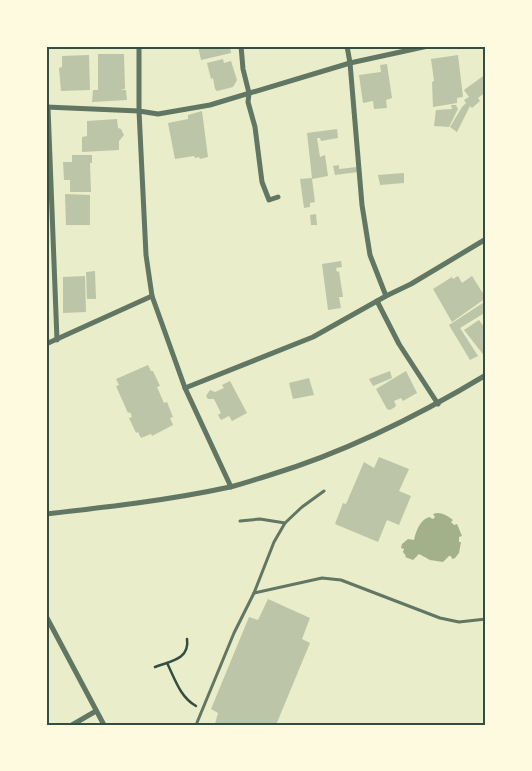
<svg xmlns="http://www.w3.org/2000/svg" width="532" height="771" font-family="Bitter,serif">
  <rect width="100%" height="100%" fill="#e9edc9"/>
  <path fill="#a3b18a" d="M437,513C443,513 448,516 453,520L451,522L454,525L457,524L462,536L459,537V542H461L459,553L455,558L452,559L451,556H449L443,562L430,560L419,554L413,560L405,557L406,556L403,552L404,549L401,548L402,544L408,539L414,540C416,531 420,520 429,517L433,519L435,517L433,514Z"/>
  <g fill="#bcc5a7">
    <polygon points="198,46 230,46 231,53 201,60"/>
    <polygon points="98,54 124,54 125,89 120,90 126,90 127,100 92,102 93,90 98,90"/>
    <polygon points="89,55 90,90 61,91 59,68 62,67 62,56"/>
    <polygon points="458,55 463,97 457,98 457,103 433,107 432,82 434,81 431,59"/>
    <polygon points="223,59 224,63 231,61 237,80 233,87 217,91 215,89 213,78 211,79 207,63"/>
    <polygon points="387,64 392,98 386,100 387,108 374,109 373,101 363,103 359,75 381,72 380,65"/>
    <polygon points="486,74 486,92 478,98 480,101 472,108 470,106 457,132 450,127 462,107 466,103 464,100 469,97 464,90"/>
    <polygon points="451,105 456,105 458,109 449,127 434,126 436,110 452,109"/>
    <polygon points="202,111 208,157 200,159 199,157 195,158 194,156 175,159 168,123 188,119 188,115"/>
    <polygon points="117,119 118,128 121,129 124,135 119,141 119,150 82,152 82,137 87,136 87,121"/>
    <polygon points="337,129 338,138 321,141 320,138 317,138 320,157 325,155 328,176 312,179 315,202 310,203 310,207 304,208 300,179 312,178 307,133"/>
    <polygon points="72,155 92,155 92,163 90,163 91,192 70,192 70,180 64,180 63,162 72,162"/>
    <polygon points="339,165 339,169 357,167 358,172 335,175 333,166"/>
    <polygon points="404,173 404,183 380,185 378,175"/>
    <polygon points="65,194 90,195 90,225 66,225"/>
    <polygon points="316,214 317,225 311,225 310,215"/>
    <polygon points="341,261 342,267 336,268 337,272 339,271 343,297 339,297 341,308 328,310 322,264"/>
    <polygon points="95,271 96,299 87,299 86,272"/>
    <polygon points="85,276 86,312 63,313 63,277"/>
    <polygon points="458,276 462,283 472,276 486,298 452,322 433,289 452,277 453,279"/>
    <polygon points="486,301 486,312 460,328 478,356 470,360 449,325"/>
    <polygon points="479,320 486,330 486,358 464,330"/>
    <polygon points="148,365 151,371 153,371 160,386 157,387 164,403 167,402 173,417 170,418 173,425 152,436 151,434 141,438 138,432 136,433 129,418 132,417 130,412 128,413 116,386 119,385 116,379"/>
    <polygon points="390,371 392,378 373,386 369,379"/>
    <polygon points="406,371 417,393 403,401 401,398 394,401 396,405 395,407 390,410 387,409 376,389"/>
    <polygon points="309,378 314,395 293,399 289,383"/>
    <polygon points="230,381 247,413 232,421 229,416 221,420 218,415 221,413 214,399 208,399 206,396 210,390 215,392 224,388 222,385"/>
    <polygon points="379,457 409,469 399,491 411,496 399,525 387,520 378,542 335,524 343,503 346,504 364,462 374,468"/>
    <polygon points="268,599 310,618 302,639 310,643 276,725 215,724 218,713 211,709 249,617 258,620"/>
  </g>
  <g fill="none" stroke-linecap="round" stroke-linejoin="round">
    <g stroke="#344e41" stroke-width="2.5">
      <path d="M167,663C175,679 180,697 196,706"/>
      <path d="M155,667C171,661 190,659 187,639"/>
    </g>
    <g stroke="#617663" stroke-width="3">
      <polyline points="240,521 260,519 285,523"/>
      <polyline points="254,593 322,578 341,580 440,618 459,622 486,619"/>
      <polyline points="196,725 234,633 254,593 274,542 285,523 302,507 324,491"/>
    </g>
    <g stroke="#617663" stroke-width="5">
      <polyline points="139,46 139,111 146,255 152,296 185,388 231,487"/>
      <polyline points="241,46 243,69 249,93 248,102 255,127 262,182 269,200 278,197"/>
      <polyline points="347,46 350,63 362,205 370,255 386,296"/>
      <polyline points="46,107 139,111 158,114 210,105 350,63 428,46"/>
      <polyline points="48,107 57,340"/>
      <polyline points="377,301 399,344 438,404"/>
      <polyline points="46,344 152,296"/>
      <polyline points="185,388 313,337 386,296 411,284 486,239"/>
      <path d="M46,514C108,507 170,500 230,487C243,484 257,479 270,475C346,452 418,416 486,375"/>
      <polyline points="46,616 104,725"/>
      <polyline points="72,725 96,711"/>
    </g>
  </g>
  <rect width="532" height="771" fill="none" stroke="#fefae0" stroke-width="95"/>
  <rect x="48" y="48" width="436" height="676" fill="none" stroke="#344e41" stroke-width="2"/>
</svg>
